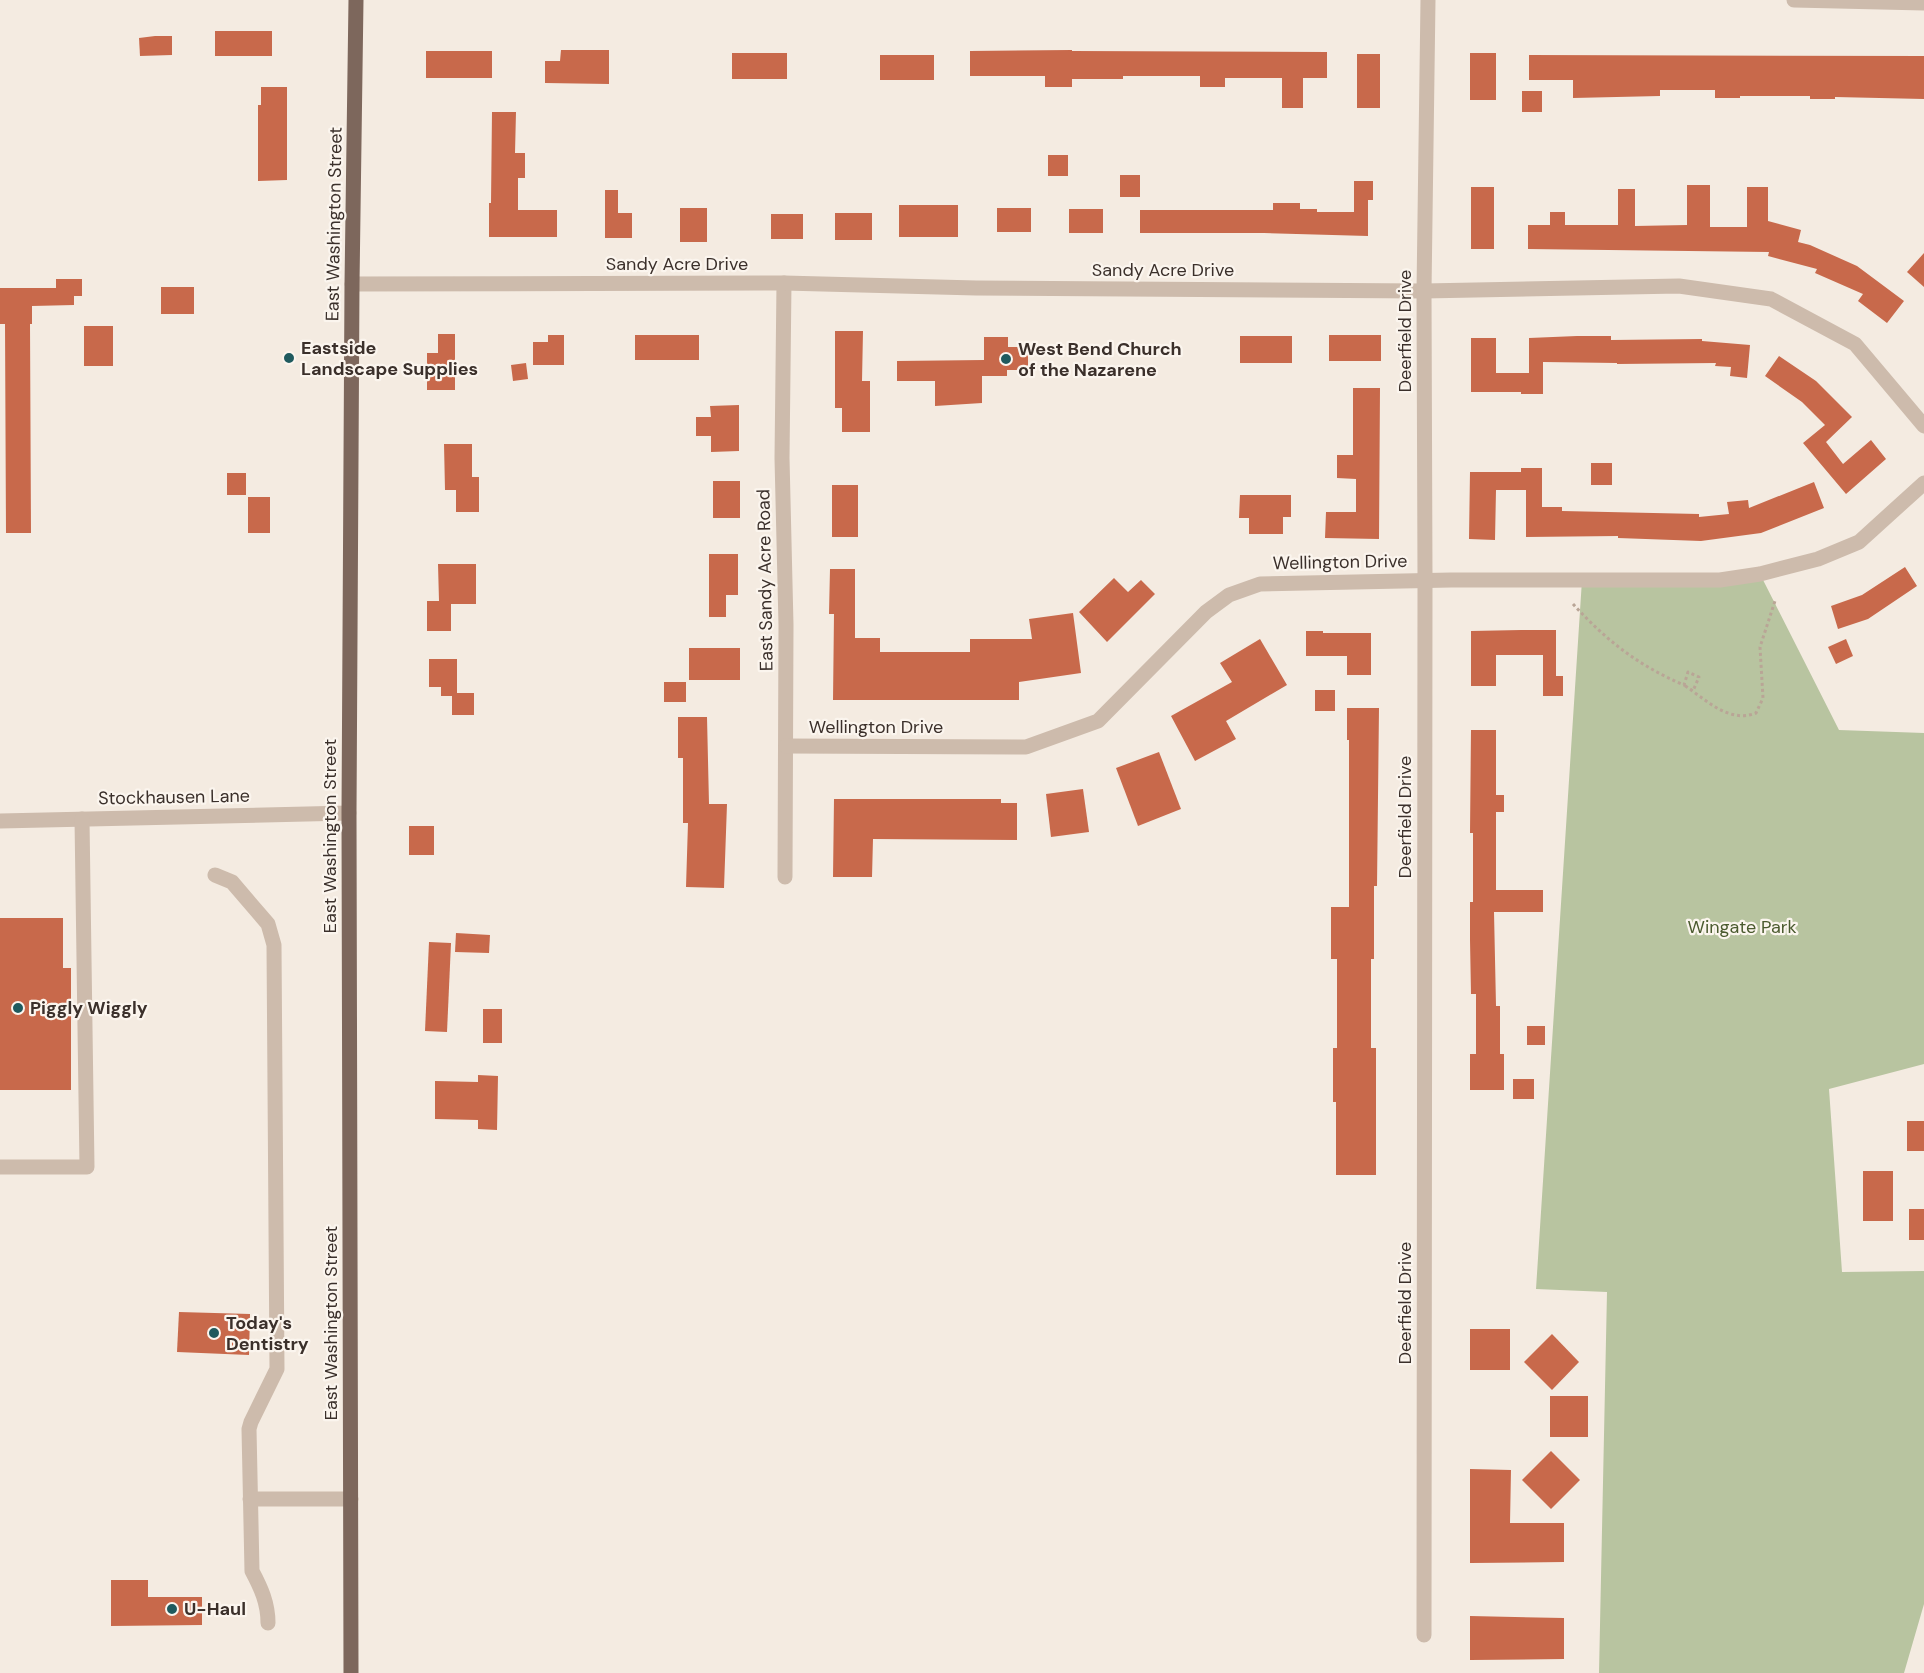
<svg xmlns="http://www.w3.org/2000/svg" width="1924" height="1673" font-family="'DM Sans',sans-serif">
  <rect width="100%" height="100%" fill="#f4ebe1"/>
  <polygon fill="#b8c4a0" points="1760,574 1839,730 1924,733 1924,1064 1829,1089 1842,1272 1924,1271 1924,1604 1904,1673 1599,1673 1607,1292 1536,1289 1582,580"/>
  <g fill="#c8694b">
    <rect x="215" y="31" width="57" height="25"/>
    <polygon points="155,36 172,36 172,55 140,56 139,38"/>
    <polygon points="561,50 609,50 609,84 545,83 545,61 560,61"/>
    <polygon points="1072,50 1072,51 1327,52 1327,78 1303,78 1303,108 1282,108 1282,78 1225,78 1225,87 1200,87 1200,76 1123,76 1123,79 1072,79 1072,87 1045,87 1045,76 970,76 970,51"/>
    <rect x="426" y="51" width="66" height="27"/>
    <rect x="732" y="53" width="55" height="26"/>
    <rect x="1470" y="53" width="26" height="47"/>
    <rect x="1357" y="54" width="23" height="54"/>
    <rect x="880" y="55" width="54" height="25"/>
    <polygon points="1529,55 1924,56 1924,99 1835,97 1835,99 1810,99 1810,96 1740,96 1740,98 1715,98 1715,90 1660,90 1660,96 1573,98 1573,80 1529,80"/>
    <polygon points="261,87 287,87 287,180 258,181 258,105 261,105"/>
    <rect x="1522" y="91" width="20" height="21"/>
    <polygon points="492,112 516,112 515,153 525,153 525,178 518,178 518,210 557,210 557,237 489,237 489,203 491,203"/>
    <rect x="1048" y="155" width="20" height="21"/>
    <rect x="1120" y="175" width="20" height="22"/>
    <polygon points="1354,181 1373,181 1373,200 1368,200 1368,236 1264,233 1140,233 1140,210 1273,210 1273,203 1300,203 1300,209 1317,209 1317,212 1354,212"/>
    <polygon points="1687,185 1710,185 1710,227 1747,227 1747,187 1768,187 1768,221 1801,230 1798,242 1810,245 1857,266 1904,301 1887,323 1858,301 1863,294 1815,273 1817,269 1768,256 1769,252 1528,249 1528,225 1550,225 1550,212 1565,212 1565,225 1618,225 1618,189 1635,189 1635,226 1687,225"/>
    <rect x="1471" y="187" width="23" height="62"/>
    <polygon points="605,190 618,190 618,213 632,213 632,238 605,238"/>
    <rect x="899" y="205" width="59" height="32"/>
    <rect x="680" y="208" width="27" height="34"/>
    <rect x="997" y="208" width="34" height="24"/>
    <rect x="1069" y="209" width="34" height="24"/>
    <rect x="835" y="213" width="37" height="27"/>
    <rect x="771" y="214" width="32" height="25"/>
    <polygon points="1924,253 1924,287 1907,272"/>
    <polygon points="56,279 82,279 82,296 74,296 74,305 32,306 32,324 30,324 31,533 6,533 5,324 0,324 0,288 56,288"/>
    <rect x="161" y="287" width="33" height="27"/>
    <rect x="84" y="326" width="29" height="40"/>
    <polygon points="835,331 863,331 862,381 870,381 870,432 842,432 842,408 835,408"/>
    <polygon points="438,334 455,334 455,390 427,390 427,353 438,353"/>
    <polygon points="548,335 564,335 564,365 533,365 533,342 548,342"/>
    <rect x="635" y="335" width="64" height="25"/>
    <rect x="1329" y="335" width="52" height="26"/>
    <rect x="1240" y="336" width="52" height="27"/>
    <polygon points="1577,336 1611,336 1611,340 1702,339 1702,341 1750,345 1747,378 1730,376 1731,367 1715,366 1716,363 1617,364 1617,363 1543,362 1543,394 1521,394 1521,392 1471,392 1471,338 1496,338 1496,373 1529,373 1529,338"/>
    <polygon points="984,337 1008,337 1008,347 1028,347 1028,370 1007,370 1007,376 982,376 982,403 935,406 935,381 897,381 897,361 984,360"/>
    <polygon points="1779,356 1816,381 1852,417 1826,442 1843,464 1871,440 1886,459 1846,494 1803,443 1825,425 1802,402 1765,376"/>
    <polygon points="526,363 528,379 513,381 511,365"/>
    <polygon points="1353,388 1380,388 1379,539 1325,538 1326,512 1356,512 1356,479 1337,478 1337,455 1353,455"/>
    <polygon points="739,405 739,451 711,452 711,436 696,436 696,417 711,417 710,406"/>
    <polygon points="444,444 472,444 472,477 479,477 479,512 456,512 456,490 445,490"/>
    <rect x="1591" y="463" width="21" height="22"/>
    <polygon points="1521,468 1542,468 1542,507 1562,507 1562,511 1699,514 1699,517 1729,514 1727,502 1748,500 1749,508 1814,482 1824,508 1761,533 1701,541 1618,538 1618,536 1526,537 1526,490 1496,490 1495,540 1469,539 1470,472 1521,472"/>
    <rect x="227" y="473" width="19" height="22"/>
    <rect x="713" y="481" width="27" height="37"/>
    <rect x="832" y="485" width="26" height="52"/>
    <polygon points="1240,495 1291,495 1291,517 1283,517 1283,534 1249,534 1249,518 1239,518"/>
    <rect x="248" y="497" width="22" height="36"/>
    <polygon points="709,554 738,554 738,595 726,595 726,617 709,617"/>
    <polygon points="438,564 476,564 476,604 451,604 451,631 427,631 427,601 439,601"/>
    <polygon points="1905,567 1917,586 1868,619 1838,629 1831,606 1862,595"/>
    <polygon points="830,569 855,569 855,638 880,638 880,652 970,652 970,639 1032,639 1029,619 1073,613 1081,673 1019,682 1019,700 833,700 834,614 829,614"/>
    <polygon points="1114,578 1128,592 1141,580 1155,594 1107,642 1079,612"/>
    <polygon points="1521,630 1556,630 1556,676 1563,676 1563,696 1543,696 1543,655 1496,655 1496,686 1471,686 1471,631"/>
    <polygon points="1306,631 1323,631 1323,633 1371,633 1371,675 1347,675 1347,656 1306,656"/>
    <polygon points="1260,639 1287,685 1226,721 1236,739 1195,761 1171,716 1232,682 1220,663"/>
    <polygon points="1846,639 1853,656 1836,664 1828,647"/>
    <rect x="689" y="648" width="51" height="32"/>
    <polygon points="429,659 457,659 457,693 474,693 474,715 452,715 452,696 441,696 441,687 429,687"/>
    <rect x="664" y="682" width="22" height="20"/>
    <rect x="1315" y="690" width="20" height="21"/>
    <polygon points="1347,708 1379,708 1377,886 1374,886 1374,959 1371,959 1371,1048 1376,1048 1376,1175 1336,1175 1336,1102 1333,1102 1333,1048 1337,1048 1337,959 1331,959 1331,907 1349,907 1349,740 1347,740"/>
    <polygon points="678,717 707,717 709,804 727,804 724,888 686,887 688,823 683,823 683,758 678,758"/>
    <polygon points="1471,730 1496,730 1496,795 1504,795 1504,812 1496,812 1496,890 1543,890 1543,912 1494,912 1496,1006 1500,1006 1500,1054 1504,1054 1504,1090 1470,1090 1470,1054 1476,1054 1476,994 1471,994 1470,940 1470,902 1473,902 1473,833 1470,833"/>
    <polygon points="1159,752 1181,809 1138,826 1116,768"/>
    <polygon points="1083,789 1089,832 1051,837 1046,794"/>
    <polygon points="834,799 1001,799 1001,803 1017,803 1017,840 873,839 872,877 833,877"/>
    <rect x="409" y="826" width="25" height="29"/>
    <polygon points="0,918 63,918 63,968 71,968 71,1090 0,1090"/>
    <polygon points="456,933 490,935 489,953 455,952"/>
    <polygon points="429,942 451,943 447,1032 425,1031"/>
    <rect x="483" y="1009" width="19" height="34"/>
    <rect x="1527" y="1026" width="18" height="19"/>
    <polygon points="478,1075 498,1076 497,1130 478,1129 478,1120 435,1119 435,1081 478,1082"/>
    <rect x="1513" y="1079" width="21" height="20"/>
    <rect x="1907" y="1121" width="17" height="30"/>
    <rect x="1863" y="1171" width="30" height="50"/>
    <rect x="1909" y="1209" width="15" height="31"/>
    <polygon points="179,1312 250,1314 249,1355 177,1352"/>
    <rect x="1470" y="1329" width="40" height="41"/>
    <polygon points="1552,1334 1579,1362 1552,1390 1524,1362"/>
    <rect x="1550" y="1396" width="38" height="41"/>
    <polygon points="1551,1451 1580,1480 1551,1509 1522,1480"/>
    <polygon points="1470,1469 1511,1470 1510,1523 1564,1523 1564,1562 1470,1563"/>
    <polygon points="111,1580 148,1580 148,1597 202,1597 202,1625 111,1626"/>
    <polygon points="1470,1616 1564,1618 1564,1659 1470,1660"/>
  </g>
  <g fill="none" stroke-linecap="round" stroke-linejoin="round">
    <path stroke="#b9a596" stroke-width="3" stroke-dasharray="3 3" stroke-linecap="butt" d="M1573,604C1606,640 1637,665 1684,685L1688,672L1699,677L1693,691L1684,685C1705,699 1729,724 1756,713L1763,698L1760,647L1775,601"/>
    <g stroke="#cdbbac" stroke-width="15">
      <polyline points="1794,0 1924,3"/>
      <polyline points="784,283 782,458 786,625 785,877"/>
      <polyline points="352,284 784,283 976,288 1424,291 1679,286 1771,299 1855,344 1924,426"/>
      <polyline points="786,746 1026,747 1098,721 1206,612 1229,595 1260,584 1451,580 1720,580 1760,574 1818,559 1859,542 1924,483"/>
      <polyline points="0,821 349,813"/>
      <path d="M215,875L232,882L268,924L274,945L277,1369L251,1422L249,1429L252,1571C261,1588 268,1603 268,1623"/>
      <polyline points="0,1167 87,1167 82,819"/>
      <polyline points="250,1499 351,1499"/>
      <polyline points="1424,1635 1425,580 1424,291 1428,0"/>
    </g>
    <polyline stroke="#7d675c" stroke-width="15" points="351,1673 349,813 352,284 356,0"/>
  </g>
  <g fill="#1f5a5e" stroke="#fbf5ee" stroke-width="2">
    <circle cx="289" cy="358" r="6"/>
    <circle cx="1006" cy="359" r="6"/>
    <circle cx="18" cy="1008" r="6"/>
    <circle cx="214" cy="1333" r="6"/>
    <circle cx="172" cy="1609" r="6"/>
  </g>
  <g text-anchor="middle" dominant-baseline="central" stroke-width="4.5" stroke-linejoin="round" paint-order="stroke">
    <g font-size="18" fill="#3b302b" stroke="#fbf5ee">
      <text transform="translate(334 224) rotate(-89)">East Washington Street</text>
      <text x="677" y="264">Sandy Acre Drive</text>
      <text x="1163" y="270">Sandy Acre Drive</text>
      <text transform="translate(1405 331) rotate(-90)">Deerfield Drive</text>
      <text transform="translate(1340 562) rotate(-1)">Wellington Drive</text>
      <text transform="translate(765 580) rotate(-91)">East Sandy Acre Road</text>
      <text x="876" y="727">Wellington Drive</text>
      <text transform="translate(174 797) rotate(-1)">Stockhausen Lane</text>
      <text transform="translate(1405 817) rotate(-90)">Deerfield Drive</text>
      <text transform="translate(330 836) rotate(-90)">East Washington Street</text>
      <text transform="translate(1405 1303) rotate(-90)">Deerfield Drive</text>
      <text transform="translate(331 1323) rotate(-90)">East Washington Street</text>
    </g>
    <g font-size="18" font-weight="bold" fill="#3b302b" stroke="#fbf5ee" text-anchor="start">
      <text x="301" y="348">Eastside<tspan x="301" dy="21">Landscape Supplies</tspan></text>
      <text x="1018" y="349">West Bend Church<tspan x="1018" dy="21">of the Nazarene</tspan></text>
      <text x="30" y="1008">Piggly Wiggly</text>
      <text x="226" y="1323">Today's<tspan x="226" dy="21">Dentistry</tspan></text>
      <text x="184" y="1609">U-Haul</text>
    </g>
    <g font-size="18" fill="#4a5a2e" stroke="#fbf5ee">
      <text x="1742" y="927">Wingate Park</text>
    </g>
  </g>
</svg>
